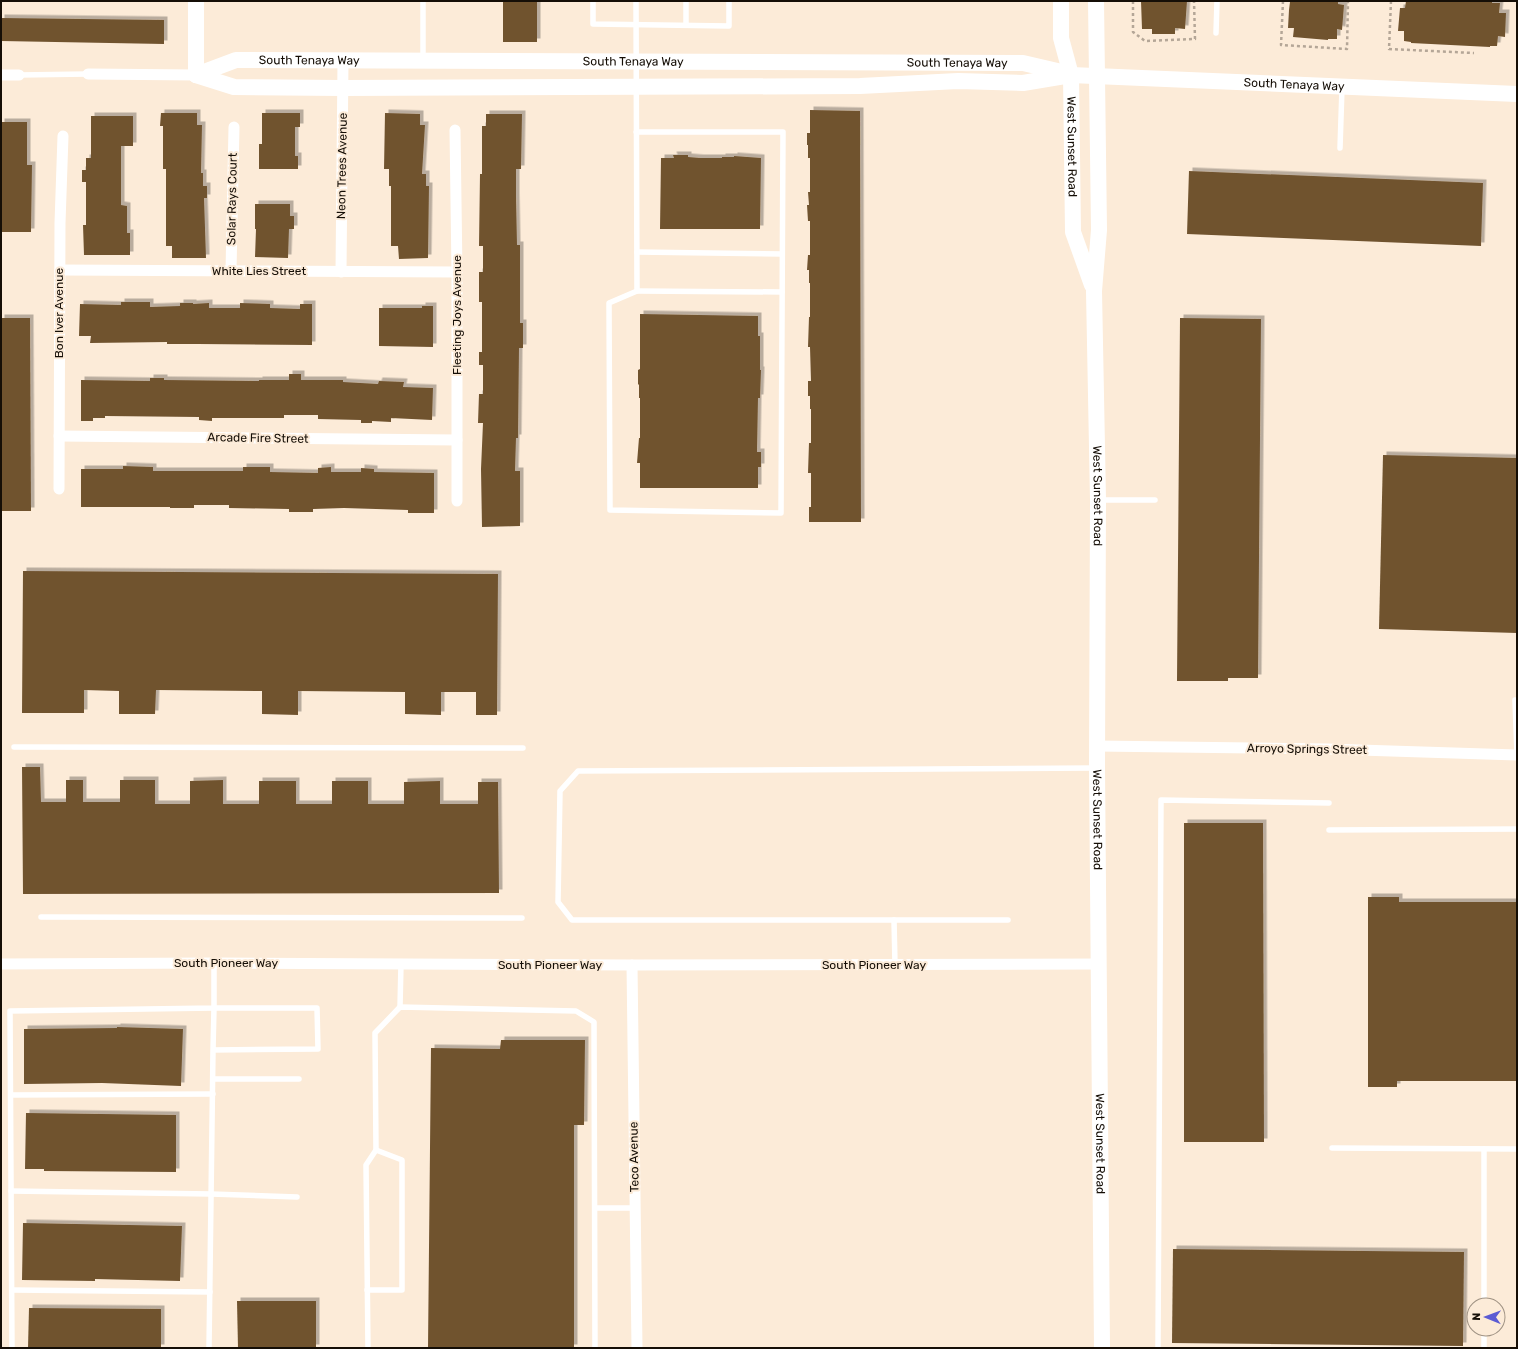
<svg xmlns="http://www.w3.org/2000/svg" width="1518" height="1349" font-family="Rubik,sans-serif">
  <defs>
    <filter id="shadow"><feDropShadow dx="3.5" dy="-3.5" stdDeviation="0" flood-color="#0004"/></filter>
  </defs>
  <rect width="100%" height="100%" fill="#fcebd8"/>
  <g fill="#70532f" filter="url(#shadow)">
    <rect x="503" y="1" width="34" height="41"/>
    <polygon points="1141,1 1187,1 1185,29 1175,28 1175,34 1152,34 1152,29 1142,29"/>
    <polygon points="1296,1 1338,1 1338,4 1344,5 1342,30 1337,29 1337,39 1328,39 1328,40 1293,37 1294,28 1288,28 1289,10 1290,2"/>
    <polygon points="1406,1 1492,1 1492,3 1500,3 1499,13 1506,13 1505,37 1498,36 1497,46 1490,46 1490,47 1411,43 1411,42 1404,41 1404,31 1398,31 1400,8 1405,8"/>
    <polygon points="1,18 164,20 164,44 1,41"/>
    <polygon points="810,110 860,111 861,522 809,522 809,507 811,507 811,473 808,473 809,443 811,443 811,409 810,409 810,396 808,396 808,381 811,381 810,347 808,347 809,317 810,317 810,283 809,283 809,270 807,270 808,255 810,255 810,221 808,221 807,205 809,205 808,192 810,192 810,158 808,158 808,145 807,145 807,133 810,133"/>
    <polygon points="161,113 197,113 197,125 202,125 201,173 203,173 203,186 207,186 207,198 204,198 206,258 172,258 172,246 166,246 166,169 163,169 163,126 160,126"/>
    <polygon points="262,113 300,113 300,127 295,127 295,156 298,156 298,169 259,169 259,144 262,144"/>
    <polygon points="385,113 420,114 420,125 425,125 422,174 426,174 426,186 429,186 428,258 399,259 398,246 391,246 391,186 389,186 389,169 384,169"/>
    <polygon points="486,114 522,114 521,169 516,169 516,197 517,245 520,245 520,323 523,323 523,348 519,348 518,438 516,438 515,471 520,471 520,526 482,527 481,469 483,423 478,423 479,394 483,394 483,365 479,365 479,352 482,352 482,302 479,302 479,272 483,272 483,246 479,246 480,174 482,174 482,126 486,126"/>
    <polygon points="91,116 133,116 133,146 121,146 121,205 127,206 127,233 130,233 130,255 84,255 83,225 86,225 86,182 82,182 82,170 86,170 86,158 91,158"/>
    <polygon points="1,122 27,122 27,165 32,165 31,232 1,232"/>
    <polygon points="673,155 688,155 688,157 700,158 722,158 722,157 734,157 734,156 761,158 760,229 660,229 661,158 674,158"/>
    <polygon points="1189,171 1483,183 1481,246 1187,234"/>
    <polygon points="255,204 290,204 290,216 294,216 294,229 289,229 288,258 255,257 256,229 255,229"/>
    <polygon points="121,302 150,302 150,307 180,306 180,303 193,303 193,304 209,303 209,308 240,308 240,303 270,304 270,308 300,309 300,304 312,304 312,345 198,344 167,344 167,342 90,343 91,336 79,336 80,304 121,305"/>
    <polygon points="422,306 433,306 433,347 379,346 379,308 422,308"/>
    <polygon points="640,314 758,316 758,336 760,336 760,370 761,370 760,398 758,398 757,452 761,452 761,467 758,467 758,488 640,488 640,463 637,463 639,438 640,438 640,398 639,398 639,384 638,385 638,370 640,369"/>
    <polygon points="1,318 30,318 31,511 1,511"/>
    <polygon points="1180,318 1261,319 1258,678 1228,678 1228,681 1177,681"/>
    <polygon points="289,374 301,374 301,380 343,380 343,382 378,384 379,381 404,382 403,387 433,388 432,420 391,418 391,422 372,421 372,423 361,423 361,420 318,419 318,415 284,415 284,418 212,418 212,421 199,420 199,417 105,416 105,418 93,418 93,421 81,421 81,380 150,381 150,378 164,378 164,380 259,381 259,380 289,380"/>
    <polygon points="1383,455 1517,458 1517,633 1379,629"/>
    <polygon points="123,466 153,467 153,471 243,471 243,467 270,467 270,472 318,473 318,468 331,467 331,472 361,472 361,468 374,469 374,472 434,473 434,513 408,513 408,510 344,508 313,509 313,512 289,512 289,509 229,508 229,505 194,505 194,508 170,508 170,507 81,507 81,469 123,469"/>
    <polygon points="23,571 498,574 497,715 476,715 476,692 441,692 441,715 405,714 405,692 298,691 298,715 262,714 262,691 156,690 155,714 119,714 119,691 84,690 84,713 22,713"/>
    <polygon points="22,767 40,767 41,802 66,802 66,780 83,780 83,802 120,802 120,780 155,780 155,804 190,804 190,781 223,780 223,804 259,804 259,781 296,781 296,804 332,804 332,781 368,781 368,804 404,804 404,782 440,781 440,804 478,804 478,782 498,782 499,893 23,894"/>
    <polygon points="1184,823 1263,823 1264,1142 1184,1142"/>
    <polygon points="1368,897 1399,897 1399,902 1517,902 1517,1081 1397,1081 1397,1087 1368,1087"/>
    <polygon points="117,1027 183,1029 181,1086 102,1083 24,1084 24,1029 117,1028"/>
    <polygon points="501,1040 585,1040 584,1125 574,1125 574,1348 428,1348 431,1048 500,1049"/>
    <polygon points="26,1113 176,1115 176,1172 44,1171 44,1169 25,1169"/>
    <polygon points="23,1223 182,1226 180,1281 95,1279 95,1281 22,1280"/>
    <polygon points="1173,1249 1464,1252 1463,1346 1172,1343"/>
    <polygon points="237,1301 316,1301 316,1348 238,1348"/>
    <polygon points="29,1308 161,1309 161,1348 28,1348"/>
  </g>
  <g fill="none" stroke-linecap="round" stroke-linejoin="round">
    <g stroke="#b4a697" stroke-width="2.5" stroke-dasharray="3 3" stroke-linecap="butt">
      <polyline points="1133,1 1133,32 1145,41 1195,39 1194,1"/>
      <polyline points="1283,1 1281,45 1347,49 1348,1"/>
      <polyline points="1391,1 1389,49 1474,53"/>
    </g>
    <g stroke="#fff" stroke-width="5.5">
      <polyline points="593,1 593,24 729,26 729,1"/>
      <polyline points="686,1 686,25"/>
      <polyline points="1216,33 1217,1"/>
      <polyline points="423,59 423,1"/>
      <polyline points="19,75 88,74"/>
      <polyline points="636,132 783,132 781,513 610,510 609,303 637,291 636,1"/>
      <polyline points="1340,148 1342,88"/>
      <polyline points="637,252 782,254"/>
      <polyline points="637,291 782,292"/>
      <polyline points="1099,500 1155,500"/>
      <polyline points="1515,700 1517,755"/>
      <polyline points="14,747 523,748"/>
      <polyline points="1329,830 1517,829"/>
      <polyline points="41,917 522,918"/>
      <polyline points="894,920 895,965"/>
      <polyline points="1008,920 572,920 558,902 560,791 578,771 1095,768"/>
      <polyline points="400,1007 401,964"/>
      <polyline points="213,1079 299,1079"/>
      <polyline points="11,1095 213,1094"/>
      <polyline points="1332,1148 1517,1149"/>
      <polyline points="1484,1149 1484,1305"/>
      <polyline points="11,1191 211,1194 297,1197"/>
      <polyline points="595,1208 635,1208"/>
      <polyline points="12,1290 210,1292"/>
      <polyline points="367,1290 402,1290 402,1160 376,1150"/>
      <polyline points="1484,1329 1484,1348"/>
      <polyline points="12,1348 10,1011 214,1008 214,963"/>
      <polyline points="209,1348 213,1050 214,1008 317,1008 318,1049 213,1050"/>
      <polyline points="368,1348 366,1165 376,1150 375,1033 400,1007 576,1011 594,1022 595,1348"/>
      <polyline points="1158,1348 1161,800 1329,803"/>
    </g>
    <g stroke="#fff" stroke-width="11">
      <polyline points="88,74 196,75"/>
      <polyline points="1,75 19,75"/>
      <polyline points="455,130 457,272 457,501"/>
      <polyline points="60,270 457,272"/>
      <polyline points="231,271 234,127"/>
      <polyline points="341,272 343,61"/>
      <polyline points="59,436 457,440"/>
      <polyline points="59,489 60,223 63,136"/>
      <polyline points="1097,746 1328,749 1517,755"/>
      <polyline points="1,964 214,963 632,965 1099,964"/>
      <polyline points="632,965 637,1348"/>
    </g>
    <g stroke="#fff" stroke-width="16">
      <polyline points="196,1 196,75"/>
      <path id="s1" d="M1061,1V38L1071,75L1073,232L1092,285"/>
      <path id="s2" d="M1096,1L1099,230L1094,291L1098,500L1097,768L1102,1348"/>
      <path id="s3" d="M196,75L234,87L343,88L860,86L958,81L1023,83L1071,75L1517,94"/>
      <path id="s4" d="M196,75L236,60L1023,63L1066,73"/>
    </g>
  </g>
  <g text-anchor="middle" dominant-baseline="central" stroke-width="4" stroke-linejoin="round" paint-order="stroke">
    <g font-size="12" fill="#150e06" stroke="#fcebd8">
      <text stroke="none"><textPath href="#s4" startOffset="116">South Tenaya Way</textPath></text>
      <text stroke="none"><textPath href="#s4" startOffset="440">South Tenaya Way</textPath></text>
      <text stroke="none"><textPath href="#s4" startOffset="764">South Tenaya Way</textPath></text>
      <text stroke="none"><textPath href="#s3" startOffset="1101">South Tenaya Way</textPath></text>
      <text stroke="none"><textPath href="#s1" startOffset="147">West Sunset Road</textPath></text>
      <text transform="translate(342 166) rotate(-89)">Neon Trees Avenue</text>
      <text transform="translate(232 199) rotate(-89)">Solar Rays Court</text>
      <text x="259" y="271">White Lies Street</text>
      <text transform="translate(59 313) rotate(-90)">Bon Iver Avenue</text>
      <text transform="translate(457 315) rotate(-90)">Fleeting Joys Avenue</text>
      <text transform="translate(258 438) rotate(1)">Arcade Fire Street</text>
      <text stroke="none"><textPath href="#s2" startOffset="495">West Sunset Road</textPath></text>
      <text transform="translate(1307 749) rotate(1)">Arroyo Springs Street</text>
      <text stroke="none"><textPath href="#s2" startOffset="819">West Sunset Road</textPath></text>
      <text x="226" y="963">South Pioneer Way</text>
      <text x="550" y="965">South Pioneer Way</text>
      <text x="874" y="965">South Pioneer Way</text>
      <text stroke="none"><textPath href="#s2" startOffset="1143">West Sunset Road</textPath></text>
      <text transform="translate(634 1157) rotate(-91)">Teco Avenue</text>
    </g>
  </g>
  <rect width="1518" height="1349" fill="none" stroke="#150e06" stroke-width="4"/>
  <g transform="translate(1486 1317) rotate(271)"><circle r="19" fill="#fcebd8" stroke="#a09384"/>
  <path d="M0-3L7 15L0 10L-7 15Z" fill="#5b5bd3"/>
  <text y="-6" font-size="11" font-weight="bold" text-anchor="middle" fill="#150e06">N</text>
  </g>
</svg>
